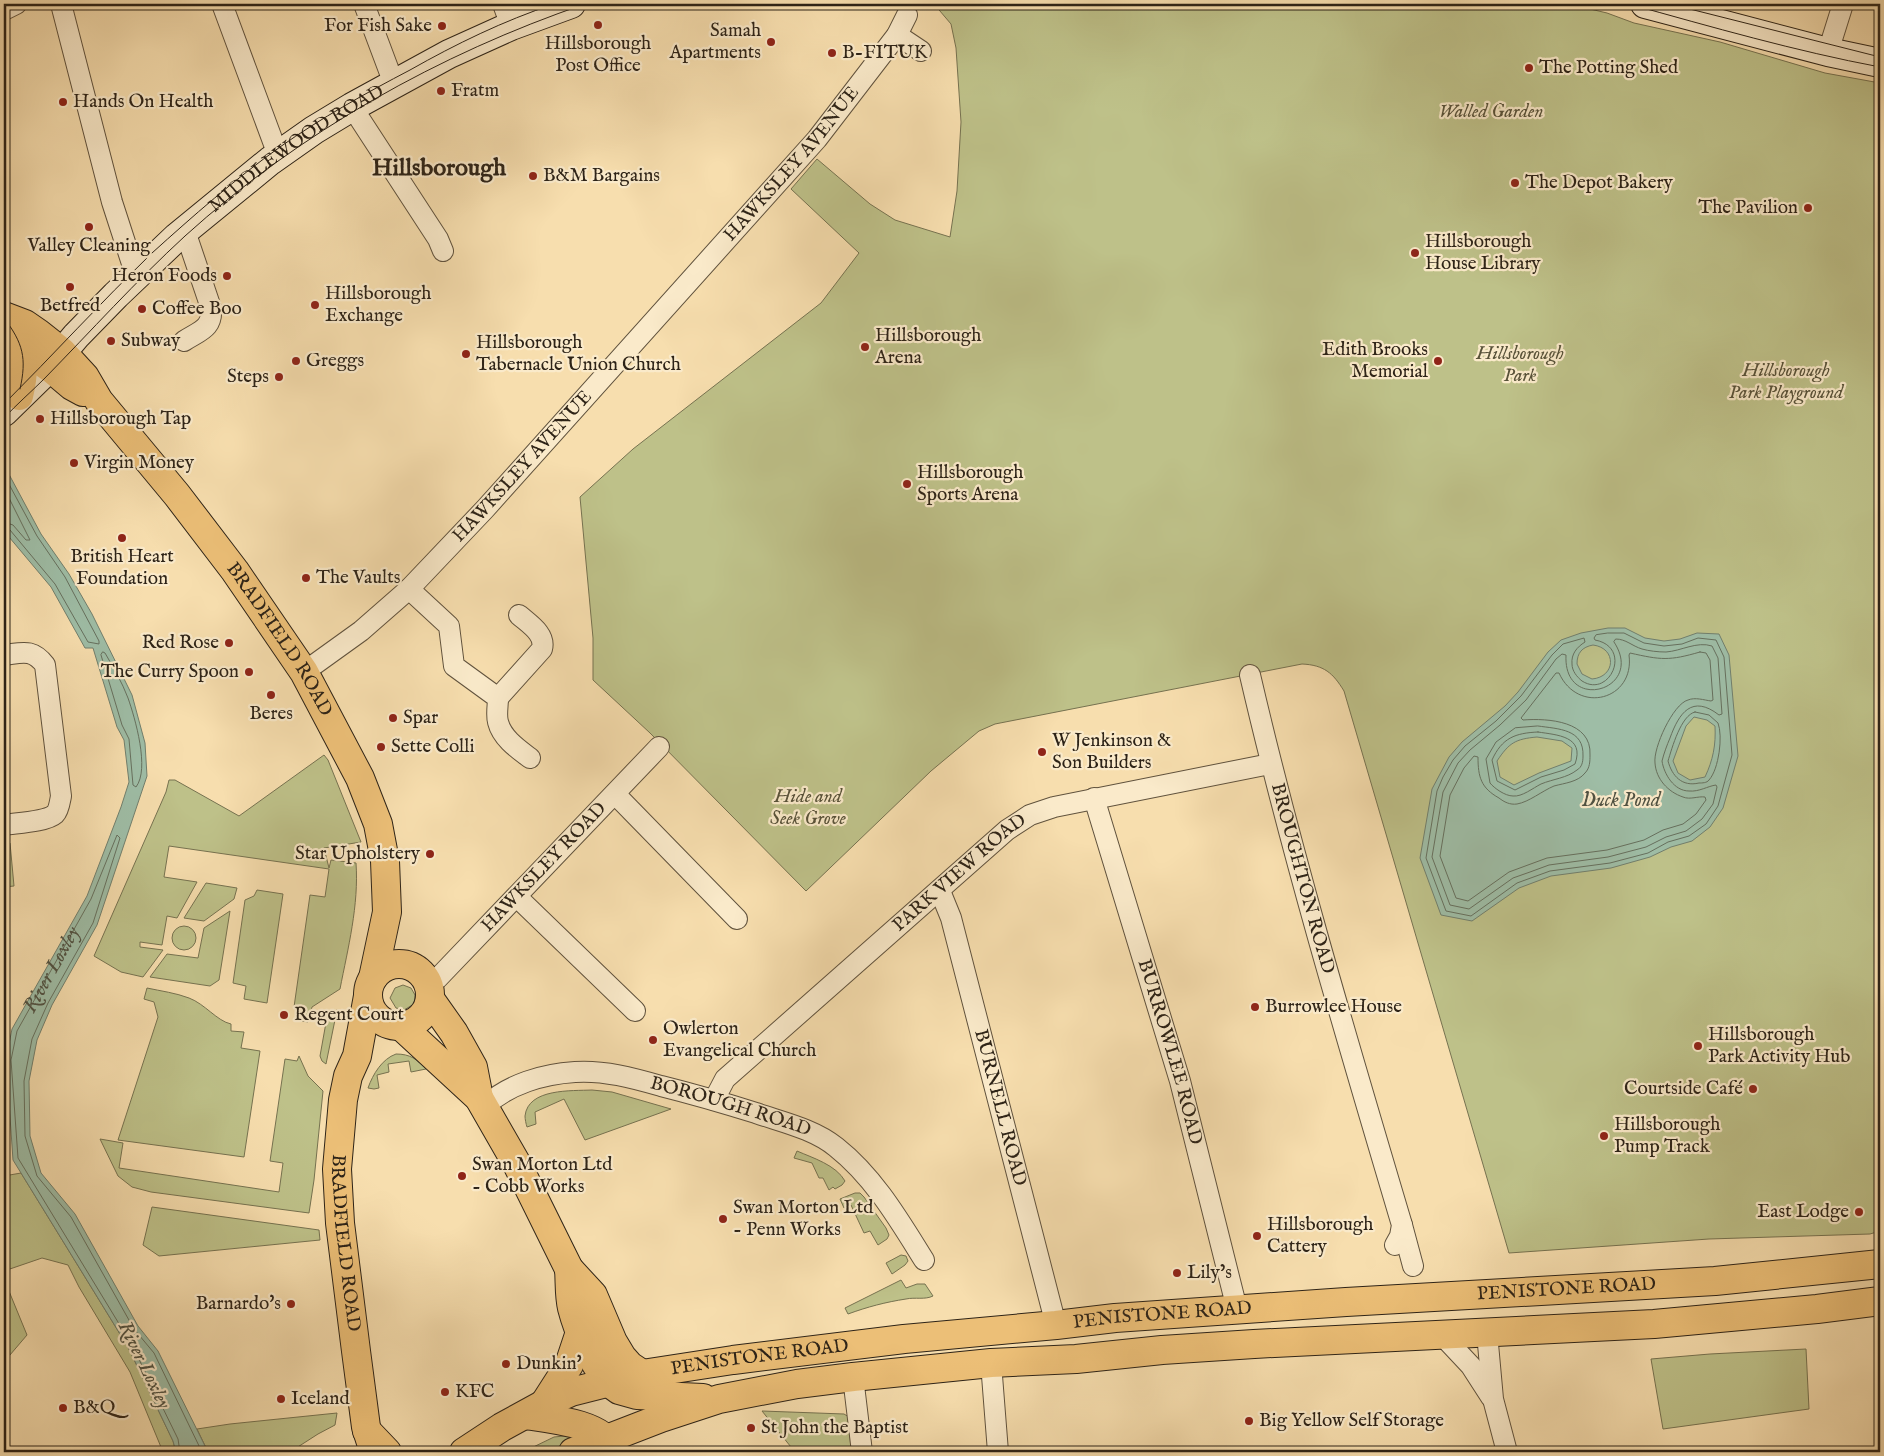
<svg xmlns="http://www.w3.org/2000/svg" width="1884" height="1456" font-family="'IM FELL English',serif">
  <rect width="100%" height="100%" fill="#f7deae"/>
  <filter id="stains"><feTurbulence type="fractalNoise" baseFrequency=".004" numOctaves="4"/><feColorMatrix values="0 0 0 0 .2 0 0 0 0 .09 0 0 0 0 .02 0 0 0 .5 -.17"/></filter>
  <radialGradient id="worn" r=".72"><stop offset=".6" stop-color="#630" stop-opacity="0"/><stop offset="1" stop-color="#630" stop-opacity=".3"/></radialGradient>
  <g fill="#bec189" stroke="#767250">
    <path d="M934,4H1569L1607,13L1634,23L1720,42L1825,73L1880,83V1231L1870,1234L1709,1239L1509,1253L1344,691C1333,673 1324,665 1302,664L995,724L979,731L931,771L806,891L650,733L593,680V638L580,497L633,449L821,303L859,253L791,189L817,159L870,204L895,220L950,237L957,191L961,122L956,48L951,24Z"/>
    <path d="M324,755L328,760L361,842L324,848L329,868L331,860L356,863C359,905 348,948 340,989L312,1007L308,1022L302,1021L304,1009L294,1007L310,895L325,897L329,869L169,846L164,877L197,882L177,918L167,916L162,945L140,942V947L163,950L143,977L121,972L94,956L166,792L169,780H175L239,816Z"/>
    <polygon points="10,843 14,886 4,887 4,844"/>
    <polygon points="206,883 237,888 234,899 204,921 184,918"/>
    <polygon points="257,890 283,894 267,1003 244,999 246,986 233,983 245,900 254,896"/>
    <polygon points="230,911 219,980 210,986 150,977 167,954 198,958 204,928"/>
    <circle cx="184" cy="938" r="12"/>
    <polygon points="403,985 411,988 415,995 414,1004 404,1010 396,1008 390,998 395,988"/>
    <path d="M147,988C161,991 176,993 189,998C205,1004 217,1021 231,1024V1031L244,1032L241,1048L260,1051L244,1157L118,1140L158,1017L154,1002L144,999Z"/>
    <polygon points="337,1010 326,1064 322,1061 320,1056 327,1017 330,1013"/>
    <path d="M396,1054C410,1054 417,1059 426,1069L411,1072L409,1061L388,1064L389,1072L377,1075L379,1088L374,1089L368,1088C373,1074 382,1059 396,1054Z"/>
    <polygon points="299,1056 308,1076 323,1091 314,1180 309,1213 151,1192 132,1187 118,1176 100,1139 123,1143 119,1168 279,1192 283,1163 270,1161 285,1059 297,1061"/>
    <path d="M592,1090L612,1092L671,1109L585,1140L564,1099L535,1112L536,1124L527,1127C526,1124 525,1119 525,1116C528,1088 572,1091 592,1090Z"/>
    <path d="M797,1151C813,1158 836,1165 845,1181L842,1185L835,1189L833,1187L829,1190L823,1178H819L812,1163L794,1158Z"/>
    <polygon points="21,1173 128,1347 173,1441 176,1452 163,1452 130,1372 79,1287 68,1265 42,1258 4,1271 4,1176"/>
    <polygon points="855,1193 860,1193 864,1197 886,1228 889,1235 887,1239 878,1245 870,1231 864,1233 851,1205 844,1208 840,1199"/>
    <polygon points="152,1207 319,1230 320,1240 159,1256 143,1245"/>
    <polygon points="901,1255 906,1256 908,1261 905,1265 892,1274 886,1263"/>
    <polygon points="4,1279 27,1335 4,1362"/>
    <path d="M901,1280L906,1288L917,1284H925L933,1296C925,1300 915,1297 906,1299C886,1302 867,1307 848,1314L845,1308Z"/>
    <polygon points="1806,1349 1809,1409 1663,1429 1651,1359 1710,1354"/>
    <polygon points="762,1411 844,1414 849,1417 851,1452 795,1452"/>
    <polygon points="337,1413 335,1425 318,1434 290,1452 208,1452 197,1429 230,1424"/>
    <polygon points="564,1436 578,1438 547,1452 523,1452 554,1437"/>
  </g>
  <g fill="#9ebda6" stroke="#717f6d" fill-rule="evenodd">
    <polygon points="4,465 41,534 69,574 92,614 132,695 145,743 147,776 97,925 52,1005 37,1040 29,1081 30,1136 41,1173 75,1214 138,1326 158,1351 208,1452 176,1452 173,1441 128,1347 13,1160 6,1059 12,1029 87,896 121,807 129,782 124,740 117,727 93,648 85,648 51,587 4,531"/>
    <path d="M1608,628H1625L1645,638L1664,641L1680,639L1697,633L1719,634L1729,655L1738,756L1723,808L1710,827L1692,841L1671,847L1650,857L1611,868L1551,876L1519,888L1472,921L1441,915L1420,858L1432,789L1449,757L1462,742L1505,706L1518,692L1548,652L1561,640L1581,633ZM1593,645C1617,648 1616,677 1592,679L1582,674L1577,664C1577,653 1582,647 1593,645ZM1694,717L1707,720L1715,726C1716,745 1713,760 1705,777L1690,780L1678,773L1673,761L1686,726ZM1537,737L1562,741L1572,748L1571,761L1539,773L1514,785L1500,777L1497,761C1509,743 1515,739 1537,737Z"/>
  </g>
  <g fill="none" stroke-linecap="round" stroke-linejoin="round">
    <g stroke="#66705e" stroke-width="1">
      <polyline points="4,475 37,536 65,577 99,641 99,644 88,642 55,584 10,530 4,528"/>
      <polyline points="4,488 30,540 26,540 13,525 4,522"/>
      <path d="M1608,633H1624L1644,643L1664,646L1682,644L1698,638L1716,640L1724,657L1732,755L1718,806L1706,824L1689,836L1668,842L1648,853L1610,863L1550,871L1517,883L1471,916L1446,911L1426,858L1437,791L1443,777L1453,760L1465,746L1496,721L1521,696L1552,655L1563,644L1584,638L1585,642C1577,647 1571,654 1572,664C1572,671 1577,677 1582,681C1610,699 1633,647 1595,640L1594,638L1596,635Z"/>
      <path d="M1616,639C1626,639 1632,646 1642,649C1649,651 1658,652 1666,652C1681,651 1697,641 1712,646L1718,658L1722,714L1719,715C1692,694 1679,713 1670,738C1667,745 1664,753 1662,761C1664,774 1674,791 1689,791C1699,792 1708,786 1716,785L1717,787L1713,804L1702,819L1686,831L1666,837L1646,847L1608,857L1549,865L1530,872L1513,878L1469,909L1450,905L1432,857L1443,792L1458,763L1470,750L1500,725L1526,700L1556,659L1562,654L1566,655C1563,714 1646,690 1614,642Z"/>
      <path d="M103,652L105,653C113,667 122,682 128,698C135,718 150,769 136,787L133,785L129,739L122,725L101,655Z"/>
      <path d="M1700,652L1706,653L1710,660L1713,700L1711,701C1704,700 1695,697 1688,700C1673,704 1653,748 1655,763C1656,779 1668,792 1683,797C1690,800 1698,796 1705,797L1706,800L1696,814L1683,824L1663,830L1644,840L1607,850L1547,858L1509,872L1468,901L1456,898L1440,856L1450,795L1464,768L1474,756L1478,757C1478,777 1481,788 1499,798C1504,802 1510,805 1517,804C1529,802 1542,791 1554,786C1565,783 1578,782 1585,773C1590,768 1590,761 1590,755C1592,721 1548,718 1523,720L1521,718L1556,673H1559C1578,715 1635,700 1629,655L1630,653C1661,660 1669,661 1700,652Z"/>
      <path d="M1695,712L1709,715L1718,723C1723,736 1719,769 1709,780C1707,783 1702,783 1699,783C1682,787 1672,776 1668,761C1672,748 1681,715 1695,712Z"/>
      <path d="M1538,726C1559,729 1584,729 1583,756C1583,762 1582,767 1577,770C1567,778 1553,779 1541,784C1533,788 1522,797 1513,796C1505,796 1494,788 1490,783L1486,759L1496,742L1515,728Z"/>
      <path d="M1538,732C1557,735 1585,736 1575,764L1564,770L1541,777L1515,790L1497,781L1492,760C1502,738 1515,733 1538,732Z"/>
      <path id="s1" d="M180,1452L178,1439L132,1345L18,1158L11,1060L17,1031L91,899L117,835L120,838L93,923L48,1003L32,1039L24,1081L25,1136L37,1176L71,1217L134,1329L154,1353L202,1452"/>
    </g>
    <g stroke="#60523d" stroke-width="22">
      <g id="street">
        <polyline points="61,4 112,202 136,276"/>
        <polyline points="222,4 278,155"/>
        <polyline points="364,4 394,84"/>
        <polyline points="503,4 511,26"/>
        <polyline points="4,10 16,4"/>
        <polyline points="897,35 921,51"/>
        <polyline points="1828,52 1843,4"/>
        <polyline points="352,107 438,239 443,251"/>
        <path d="M184,341C199,331 213,329 211,308L185,231"/>
        <path d="M409,589L449,626L454,666L498,698C498,705 496,715 498,722C502,738 518,749 530,758"/>
        <path d="M4,655C22,653 32,648 45,665L61,796C60,801 59,810 55,814C46,822 15,823 4,825"/>
        <path id="s2" d="M304,672L361,631L409,589L485,509L817,139L897,35L907,15"/>
        <path id="s3" d="M1250,675C1293,860 1348,1043 1402,1225L1400,1236L1395,1245"/>
        <path d="M498,698L542,649C546,634 529,624 519,615"/>
        <polyline points="615,794 737,919"/>
        <path id="s4" d="M1094,798L1180,1081L1237,1309"/>
        <path id="s5" d="M940,891L951,918L1056,1325"/>
        <polyline points="517,897 635,1011"/>
        <path id="s6" d="M428,984L438,978L659,747"/>
        <path id="s7" d="M714,1100L725,1079L1007,830L1030,815L1054,807L1270,764"/>
        <path id="s8" d="M485,1106C509,1084 543,1074 575,1072C604,1070 633,1078 661,1086C693,1094 724,1103 756,1113C782,1122 814,1129 836,1147C874,1177 899,1220 924,1260"/>
        <polyline points="1402,1225 1413,1266"/>
        <polyline points="1487,1333 1493,1399 1507,1452"/>
        <polyline points="1441,1334 1471,1366 1491,1397"/>
        <polyline points="991,1363 998,1452"/>
        <polyline points="853,1377 862,1452"/>
      </g>
    </g>
    <g stroke="#2d2317" stroke-width="30">
      <g id="secondary">
        <polyline points="1645,4 1828,52 1880,63"/>
        <path id="s9" d="M4,412L49,368L76,336L116,295L177,237L270,161L314,130L352,107L449,54L511,26L571,4"/>
      </g>
    </g>
    <g stroke="#2d2317" stroke-width="30">
      <g id="primary">
        <path id="s10" d="M4,316L25,324L38,333L62,352L85,377L99,401L177,495L235,571L304,672L360,778L378,824L385,861L387,912L373,978"/>
        <polyline points="4,336 53,370 72,386 83,392"/>
        <path d="M18,338C25,357 24,375 19,396"/>
        <circle cx="399" cy="995" r="31"/>
        <path id="s11" d="M368,996L357,1056L348,1076L343,1100L337,1169L340,1223L356,1351L366,1427L374,1452"/>
        <polyline points="430,999 454,1033 473,1067 479,1098"/>
        <polyline points="401,1026 479,1098 518,1166 569,1269 593,1295 613,1342 622,1357 630,1366 642,1374"/>
        <path d="M569,1269C570,1282 569,1296 572,1308C579,1335 592,1360 608,1382"/>
      </g>
    </g>
    <g stroke="#2d2317" stroke-width="30">
      <g id="highway">
        <polyline points="608,1382 619,1390 637,1395 703,1398"/>
        <polyline points="544,1404 569,1365 580,1332"/>
        <path d="M525,1415C550,1419 601,1423 613,1448"/>
        <polyline points="367,1431 387,1452"/>
        <path id="s12" d="M464,1452L502,1427L544,1404L571,1392L642,1374L733,1360L904,1339L1056,1325L1115,1318L1346,1302L1715,1281L1880,1264"/>
        <polyline points="573,1452 661,1418 719,1399 797,1384 853,1377 991,1363 1076,1359 1162,1350 1254,1344 1654,1324 1817,1309 1880,1301"/>
      </g>
    </g>
    <use href="#street" stroke="#faeaca" stroke-width="20"/>
    <use href="#secondary" stroke="#faeaca" stroke-width="28"/>
    <use href="#primary" stroke="#ecbf77" stroke-width="28"/>
    <use href="#highway" stroke="#ecbf77" stroke-width="28"/>
    <g stroke="#2d2317" stroke-width="1">
      <path d="M1629,4C1712,27 1795,51 1880,67"/>
      <polyline points="1670,4 1880,57"/>
      <path d="M4,318C23,343 27,358 20,389"/>
      <path d="M4,404C54,354 101,302 152,253C193,216 235,179 280,147C321,118 366,93 410,70C456,44 503,21 554,4"/>
      <path d="M4,418C17,404 31,392 44,379C91,331 136,281 185,236C300,132 439,54 585,4"/>
    </g>
  </g>
  <g fill="#8f2418" stroke="#faeaca" stroke-width="2">
    <circle cx="598" cy="25" r="5"/>
    <circle cx="442" cy="26" r="5"/>
    <circle cx="771" cy="42" r="5"/>
    <circle cx="832" cy="53" r="5"/>
    <circle cx="1529" cy="68" r="5"/>
    <circle cx="441" cy="91" r="5"/>
    <circle cx="63" cy="102" r="5"/>
    <circle cx="533" cy="176" r="5"/>
    <circle cx="1515" cy="183" r="5"/>
    <circle cx="1808" cy="208" r="5"/>
    <circle cx="89" cy="227" r="5"/>
    <circle cx="1415" cy="253" r="5"/>
    <circle cx="227" cy="276" r="5"/>
    <circle cx="70" cy="287" r="5"/>
    <circle cx="315" cy="305" r="5"/>
    <circle cx="142" cy="309" r="5"/>
    <circle cx="111" cy="341" r="5"/>
    <circle cx="865" cy="347" r="5"/>
    <circle cx="466" cy="354" r="5"/>
    <circle cx="296" cy="361" r="5"/>
    <circle cx="1438" cy="361" r="5"/>
    <circle cx="279" cy="377" r="5"/>
    <circle cx="40" cy="419" r="5"/>
    <circle cx="74" cy="463" r="5"/>
    <circle cx="907" cy="484" r="5"/>
    <circle cx="122" cy="538" r="5"/>
    <circle cx="306" cy="578" r="5"/>
    <circle cx="229" cy="643" r="5"/>
    <circle cx="249" cy="672" r="5"/>
    <circle cx="271" cy="695" r="5"/>
    <circle cx="393" cy="718" r="5"/>
    <circle cx="381" cy="747" r="5"/>
    <circle cx="1042" cy="752" r="5"/>
    <circle cx="430" cy="854" r="5"/>
    <circle cx="1255" cy="1007" r="5"/>
    <circle cx="284" cy="1015" r="5"/>
    <circle cx="653" cy="1040" r="5"/>
    <circle cx="1698" cy="1046" r="5"/>
    <circle cx="1753" cy="1089" r="5"/>
    <circle cx="1604" cy="1136" r="5"/>
    <circle cx="462" cy="1176" r="5"/>
    <circle cx="1859" cy="1212" r="5"/>
    <circle cx="723" cy="1219" r="5"/>
    <circle cx="1257" cy="1236" r="5"/>
    <circle cx="1177" cy="1273" r="5"/>
    <circle cx="291" cy="1304" r="5"/>
    <circle cx="506" cy="1364" r="5"/>
    <circle cx="445" cy="1392" r="5"/>
    <circle cx="281" cy="1399" r="5"/>
    <circle cx="63" cy="1408" r="5"/>
    <circle cx="1249" cy="1421" r="5"/>
    <circle cx="751" cy="1428" r="5"/>
  </g>
  <g text-anchor="middle" dominant-baseline="central" stroke-width="4.5" stroke-linejoin="round" paint-order="stroke">
    <g font-size="19" fill="#2d2317" stroke="#faeaca" text-anchor="start">
      <text x="432" y="26" text-anchor="end">For Fish Sake</text>
      <text x="761" y="31" text-anchor="end">Samah<tspan x="761" dy="22">Apartments</tspan></text>
      <text x="598" y="44" text-anchor="middle">Hillsborough<tspan x="598" dy="22">Post Office</tspan></text>
      <text x="842" y="53">B-FITUK</text>
      <text x="1539" y="68">The Potting Shed</text>
      <text x="451" y="91">Fratm</text>
      <text x="73" y="102">Hands On Health</text>
      <text x="543" y="176">B&amp;M Bargains</text>
      <text x="1525" y="183">The Depot Bakery</text>
      <text x="1798" y="208" text-anchor="end">The Pavilion</text>
      <text x="1425" y="242">Hillsborough<tspan x="1425" dy="22">House Library</tspan></text>
      <text x="89" y="246" text-anchor="middle">Valley Cleaning</text>
      <text x="217" y="276" text-anchor="end">Heron Foods</text>
      <text x="325" y="294">Hillsborough<tspan x="325" dy="22">Exchange</tspan></text>
      <text x="70" y="306" text-anchor="middle">Betfred</text>
      <text x="152" y="309">Coffee Boo</text>
      <text x="875" y="336">Hillsborough<tspan x="875" dy="22">Arena</tspan></text>
      <text x="121" y="341">Subway</text>
      <text x="476" y="343">Hillsborough<tspan x="476" dy="22">Tabernacle Union Church</tspan></text>
      <text x="1428" y="350" text-anchor="end">Edith Brooks<tspan x="1428" dy="22">Memorial</tspan></text>
      <text x="306" y="361">Greggs</text>
      <text x="269" y="377" text-anchor="end">Steps</text>
      <text x="50" y="419">Hillsborough Tap</text>
      <text x="84" y="463">Virgin Money</text>
      <text x="917" y="473">Hillsborough<tspan x="917" dy="22">Sports Arena</tspan></text>
      <text x="122" y="557" text-anchor="middle">British Heart<tspan x="122" dy="22">Foundation</tspan></text>
      <text x="316" y="578">The Vaults</text>
      <text x="219" y="643" text-anchor="end">Red Rose</text>
      <text x="239" y="672" text-anchor="end">The Curry Spoon</text>
      <text x="271" y="714" text-anchor="middle">Beres</text>
      <text x="403" y="718">Spar</text>
      <text x="1052" y="741">W Jenkinson &amp;<tspan x="1052" dy="22">Son Builders</tspan></text>
      <text x="391" y="747">Sette Colli</text>
      <text x="420" y="854" text-anchor="end">Star Upholstery</text>
      <text x="1265" y="1007">Burrowlee House</text>
      <text x="294" y="1015">Regent Court</text>
      <text x="663" y="1029">Owlerton<tspan x="663" dy="22">Evangelical Church</tspan></text>
      <text x="1708" y="1035">Hillsborough<tspan x="1708" dy="22">Park Activity Hub</tspan></text>
      <text x="1743" y="1089" text-anchor="end">Courtside Café</text>
      <text x="1614" y="1125">Hillsborough<tspan x="1614" dy="22">Pump Track</tspan></text>
      <text x="472" y="1165">Swan Morton Ltd<tspan x="472" dy="22">- Cobb Works</tspan></text>
      <text x="733" y="1208">Swan Morton Ltd<tspan x="733" dy="22">- Penn Works</tspan></text>
      <text x="1849" y="1212" text-anchor="end">East Lodge</text>
      <text x="1267" y="1225">Hillsborough<tspan x="1267" dy="22">Cattery</tspan></text>
      <text x="1187" y="1273">Lily’s</text>
      <text x="281" y="1304" text-anchor="end">Barnardo's</text>
      <text x="516" y="1364">Dunkin'</text>
      <text x="455" y="1392">KFC</text>
      <text x="291" y="1399">Iceland</text>
      <text x="73" y="1408">B&amp;Q</text>
      <text x="1259" y="1421">Big Yellow Self Storage</text>
      <text x="761" y="1428">St John the Baptist</text>
    </g>
    <g font-size="19" font-style="italic" fill="#585239" stroke="#faeaca">
      <text x="1491" y="112">Walled Garden</text>
      <text x="1520" y="354">Hillsborough<tspan x="1520" dy="22">Park</tspan></text>
      <text x="1786" y="371">Hillsborough<tspan x="1786" dy="22">Park Playground</tspan></text>
      <text x="808" y="797">Hide and<tspan x="808" dy="22">Seek Grove</tspan></text>
    </g>
    <g font-size="19" fill="#2d2317" stroke="#faeaca">
      <text stroke="none"><textPath href="#s9" startOffset="395">MIDDLEWOOD ROAD</textPath></text>
      <text stroke="none"><textPath href="#s2" startOffset="706">HAWKSLEY AVENUE</textPath></text>
      <text stroke="none"><textPath href="#s2" startOffset="301">HAWKSLEY AVENUE</textPath></text>
      <text stroke="none"><textPath href="#s10" startOffset="430">BRADFIELD ROAD</textPath></text>
      <text stroke="none"><textPath href="#s6" startOffset="165">HAWKSLEY ROAD</textPath></text>
      <text stroke="none"><textPath href="#s7" startOffset="336">PARK VIEW ROAD</textPath></text>
      <text stroke="none"><textPath href="#s3" startOffset="210">BROUGHTON ROAD</textPath></text>
      <text stroke="none"><textPath href="#s4" startOffset="265">BURROWLEE ROAD</textPath></text>
      <text stroke="none"><textPath href="#s8" startOffset="258">BOROUGH ROAD</textPath></text>
      <text stroke="none"><textPath href="#s5" startOffset="225">BURNELL ROAD</textPath></text>
      <text stroke="none"><textPath href="#s11" startOffset="251">BRADFIELD ROAD</textPath></text>
      <text stroke="none"><textPath href="#s12" startOffset="1125">PENISTONE ROAD</textPath></text>
      <text stroke="none"><textPath href="#s12" startOffset="720">PENISTONE ROAD</textPath></text>
      <text stroke="none"><textPath href="#s12" startOffset="315">PENISTONE ROAD</textPath></text>
    </g>
    <g font-size="20" font-style="italic" fill="#4f5142" stroke="#faeaca">
      <text x="1621" y="800">Duck Pond</text>
      <text stroke="none"><textPath href="#s1" startOffset="535">River Loxley</textPath></text>
      <text transform="translate(144 1365) rotate(64)">River Loxley</text>
    </g>
    <g font-size="24" font-weight="bold" fill="#2d2317" stroke="#faeaca">
      <text x="439" y="168">Hillsborough</text>
    </g>
  </g>
  <rect width="1884" height="1456" fill="none" stroke="#f7deae" stroke-width="20"/>
  <rect x="5" y="5" width="1874" height="1446" fill="none" stroke="#2d2317" stroke-width="2.5"/>
  <rect x="10" y="10" width="1864" height="1436" fill="none" stroke="#2d2317"/>
  <rect width="100%" height="100%" filter="url(#stains)"/>
  <rect width="100%" height="100%" fill="url(#worn)"/>
</svg>
